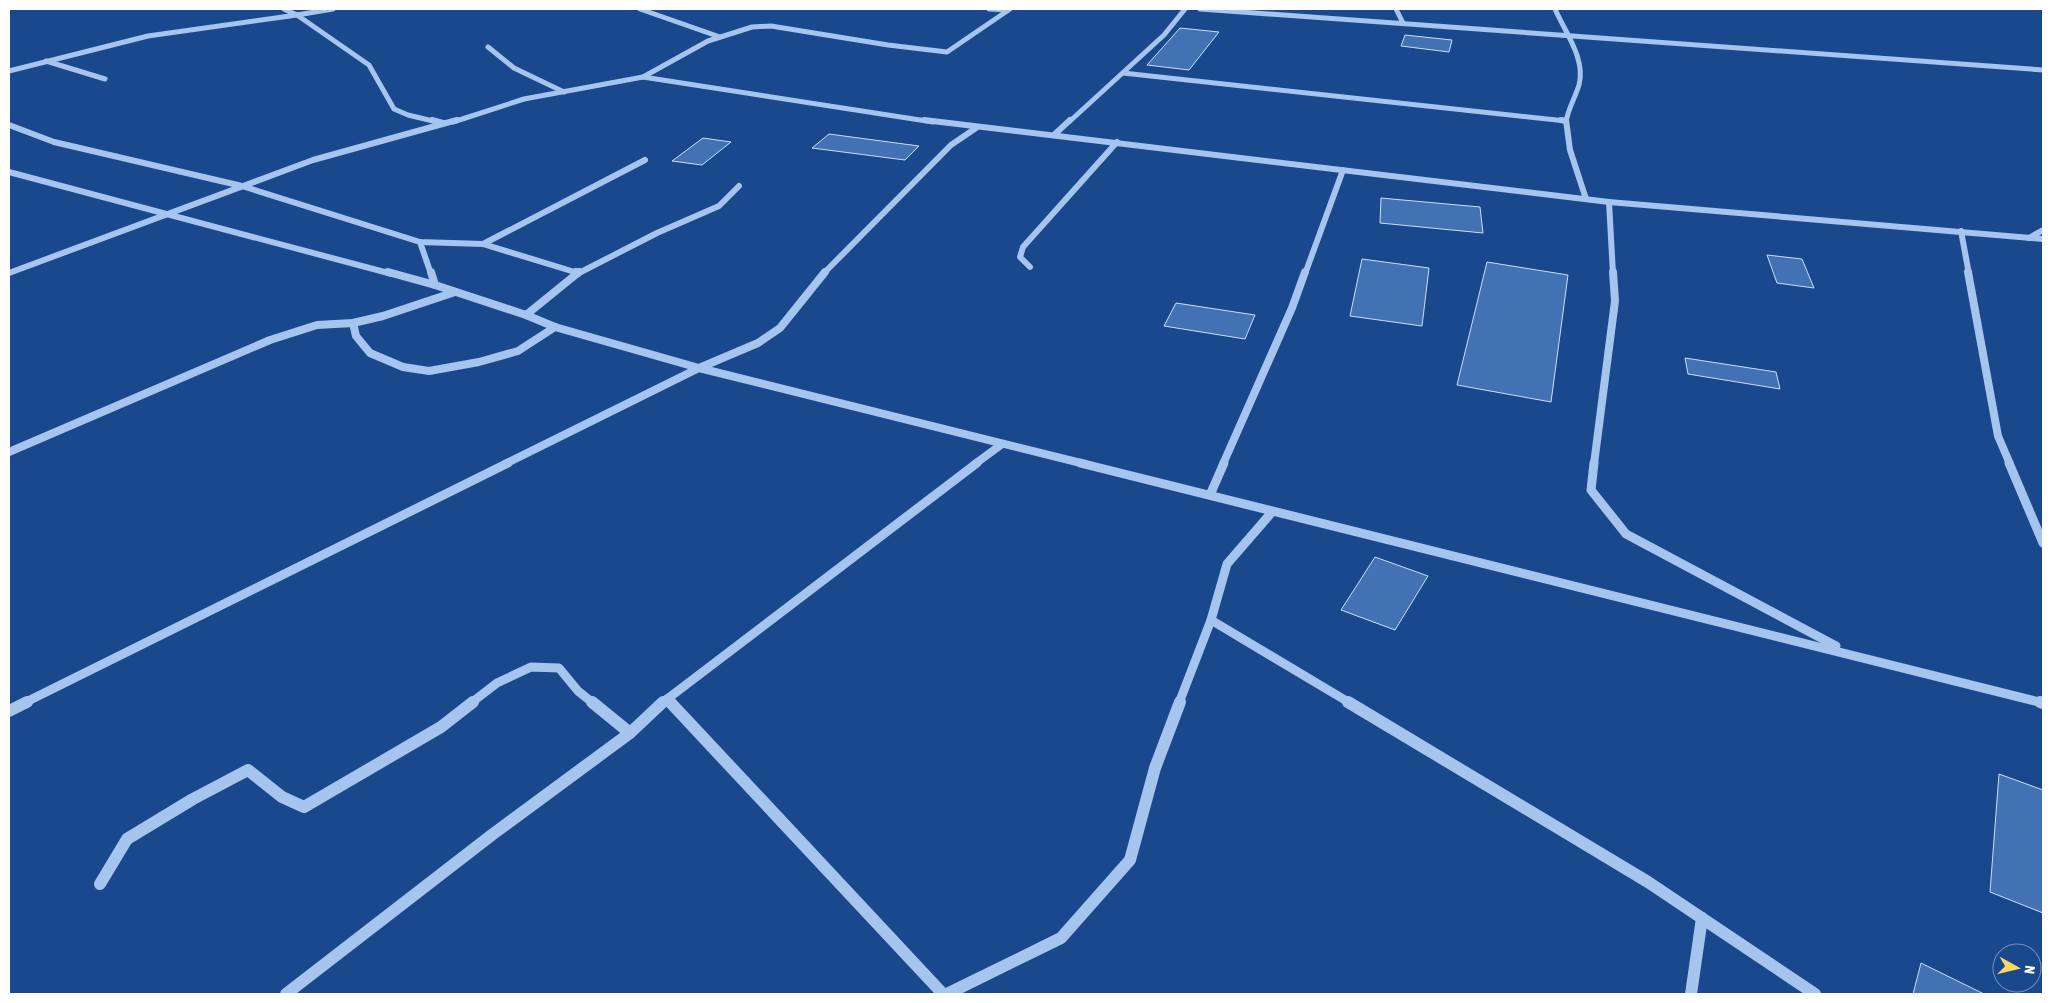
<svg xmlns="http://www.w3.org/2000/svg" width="2052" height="1003" font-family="'Asap Condensed',sans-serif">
  <rect width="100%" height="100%" fill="#1a488c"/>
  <g fill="#4372b4" stroke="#cbdffa">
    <polygon points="1180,28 1219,32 1189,70 1147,65"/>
    <polygon points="1405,35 1452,40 1449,52 1401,46"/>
    <polygon points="829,134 919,146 905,160 812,148"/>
    <polygon points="703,138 731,142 702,165 672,161"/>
    <polygon points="1381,198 1480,207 1483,233 1380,223"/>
    <polygon points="1767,255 1802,259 1814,288 1777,283"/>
    <polygon points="1362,259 1429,268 1422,326 1350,316"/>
    <polygon points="1487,262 1568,275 1551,402 1457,385"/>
    <polygon points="1176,303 1255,315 1245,339 1164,326"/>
    <polygon points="1685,358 1776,372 1780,389 1688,374"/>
    <polygon points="1375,557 1428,576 1395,630 1341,610"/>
    <polygon points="1999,774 2043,790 2043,913 1990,892"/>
    <polygon points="1921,963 1984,994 1913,994"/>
  </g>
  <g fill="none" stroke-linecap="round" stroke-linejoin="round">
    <g stroke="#a5c4ee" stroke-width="5">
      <polyline points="640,9 720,37"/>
      <polyline points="989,9 1008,10"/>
      <polyline points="1200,9 2043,70"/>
      <polyline points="1396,9 1403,23"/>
      <path d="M1555,9C1565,32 1586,59 1579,85C1575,98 1568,109 1566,122"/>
      <polyline points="297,15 369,65 394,109 408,115 437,122"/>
      <polyline points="297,15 333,9"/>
      <polyline points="488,47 514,68 564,92"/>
      <polyline points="46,61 105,79"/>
      <polyline points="9,71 148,36 297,15 284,9"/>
      <polyline points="1123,73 1566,121"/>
      <polyline points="643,77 933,122"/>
      <polyline points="453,122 524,99 643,77 708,41 752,27 771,26 888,45 947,52 1010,9"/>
      <polyline points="1069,122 1164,35 1185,9"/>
    </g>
    <g stroke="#a5c4ee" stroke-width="6">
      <polyline points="432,120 443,123"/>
      <polyline points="924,120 1609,202 2043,239"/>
      <polyline points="1561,120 1566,121"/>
      <polyline points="1566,120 1570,150 1586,199"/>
      <polyline points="9,125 54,142 242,186 420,242 483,244 578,273"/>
      <polyline points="1054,135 1070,120"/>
      <polyline points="9,172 392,274"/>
      <polyline points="1609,202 1613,274"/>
      <polyline points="1961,231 1969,274"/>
      <polyline points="2029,238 2043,230"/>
      <polyline points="420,242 431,274"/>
      <polyline points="483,244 645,160"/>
      <polyline points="1030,267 1020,257 1023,247 1117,142"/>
      <polyline points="9,273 313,160 457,120"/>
      <polyline points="577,274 657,233 719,206 739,186"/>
      <polyline points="823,274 951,145 976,128"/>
      <polyline points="1305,274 1343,170"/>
    </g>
    <g stroke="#a5c4ee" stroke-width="8">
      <polyline points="388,272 435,285 526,315 555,327 699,368 1085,464"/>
      <polyline points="431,272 435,285"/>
      <polyline points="576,272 578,273"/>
      <polyline points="1968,272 1998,436 2010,464"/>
      <polyline points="526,315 579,272"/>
      <polyline points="353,323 356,336 370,353 403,367 429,371 479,362 518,351 555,327"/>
      <polyline points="9,452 270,340 317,325 353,323 383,316 455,292"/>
      <polyline points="505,464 699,368 758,343 780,328 825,272"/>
      <polyline points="975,464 1002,444"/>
      <polyline points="1223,464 1292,308 1305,272"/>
      <polyline points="1594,464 1615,301 1613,272"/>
    </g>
    <g stroke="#a5c4ee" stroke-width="9">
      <polyline points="1080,463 2043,703"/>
      <polyline points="1594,463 1591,490 1626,534 1836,646"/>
      <polyline points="2009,463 2043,543"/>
      <polyline points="1210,495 1224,463"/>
      <polyline points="1211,620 1350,703"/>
      <polyline points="667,699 671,703"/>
      <polyline points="24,703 508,463"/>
      <polyline points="471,703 497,683 531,667 559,668 578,691 593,703"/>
      <polyline points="662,703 977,463"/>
      <polyline points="1179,703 1211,620 1227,564 1272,512"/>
    </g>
    <g stroke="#a5c4ee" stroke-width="12">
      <polyline points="592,702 630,733"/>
      <polyline points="670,702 943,994"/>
      <polyline points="1348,702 1648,882 1815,994"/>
      <polyline points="2040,702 2043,703"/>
      <polyline points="9,711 27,702"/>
      <polyline points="100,884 127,839 193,799 248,770 282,797 304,807 441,727 473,702"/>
      <polyline points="286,994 493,834 630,733 663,702"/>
      <polyline points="947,994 1061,938 1130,860 1155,768 1180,702"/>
      <polyline points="1691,994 1702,918"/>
    </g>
  </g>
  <rect width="2052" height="1003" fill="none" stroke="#ffffff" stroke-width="20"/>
  <g transform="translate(2017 968) rotate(98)"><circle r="24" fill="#1a488c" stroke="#7691ba"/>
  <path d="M0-4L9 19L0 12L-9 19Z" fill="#ffd661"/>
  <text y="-8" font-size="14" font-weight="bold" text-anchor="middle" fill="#ffffff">N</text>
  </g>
</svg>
